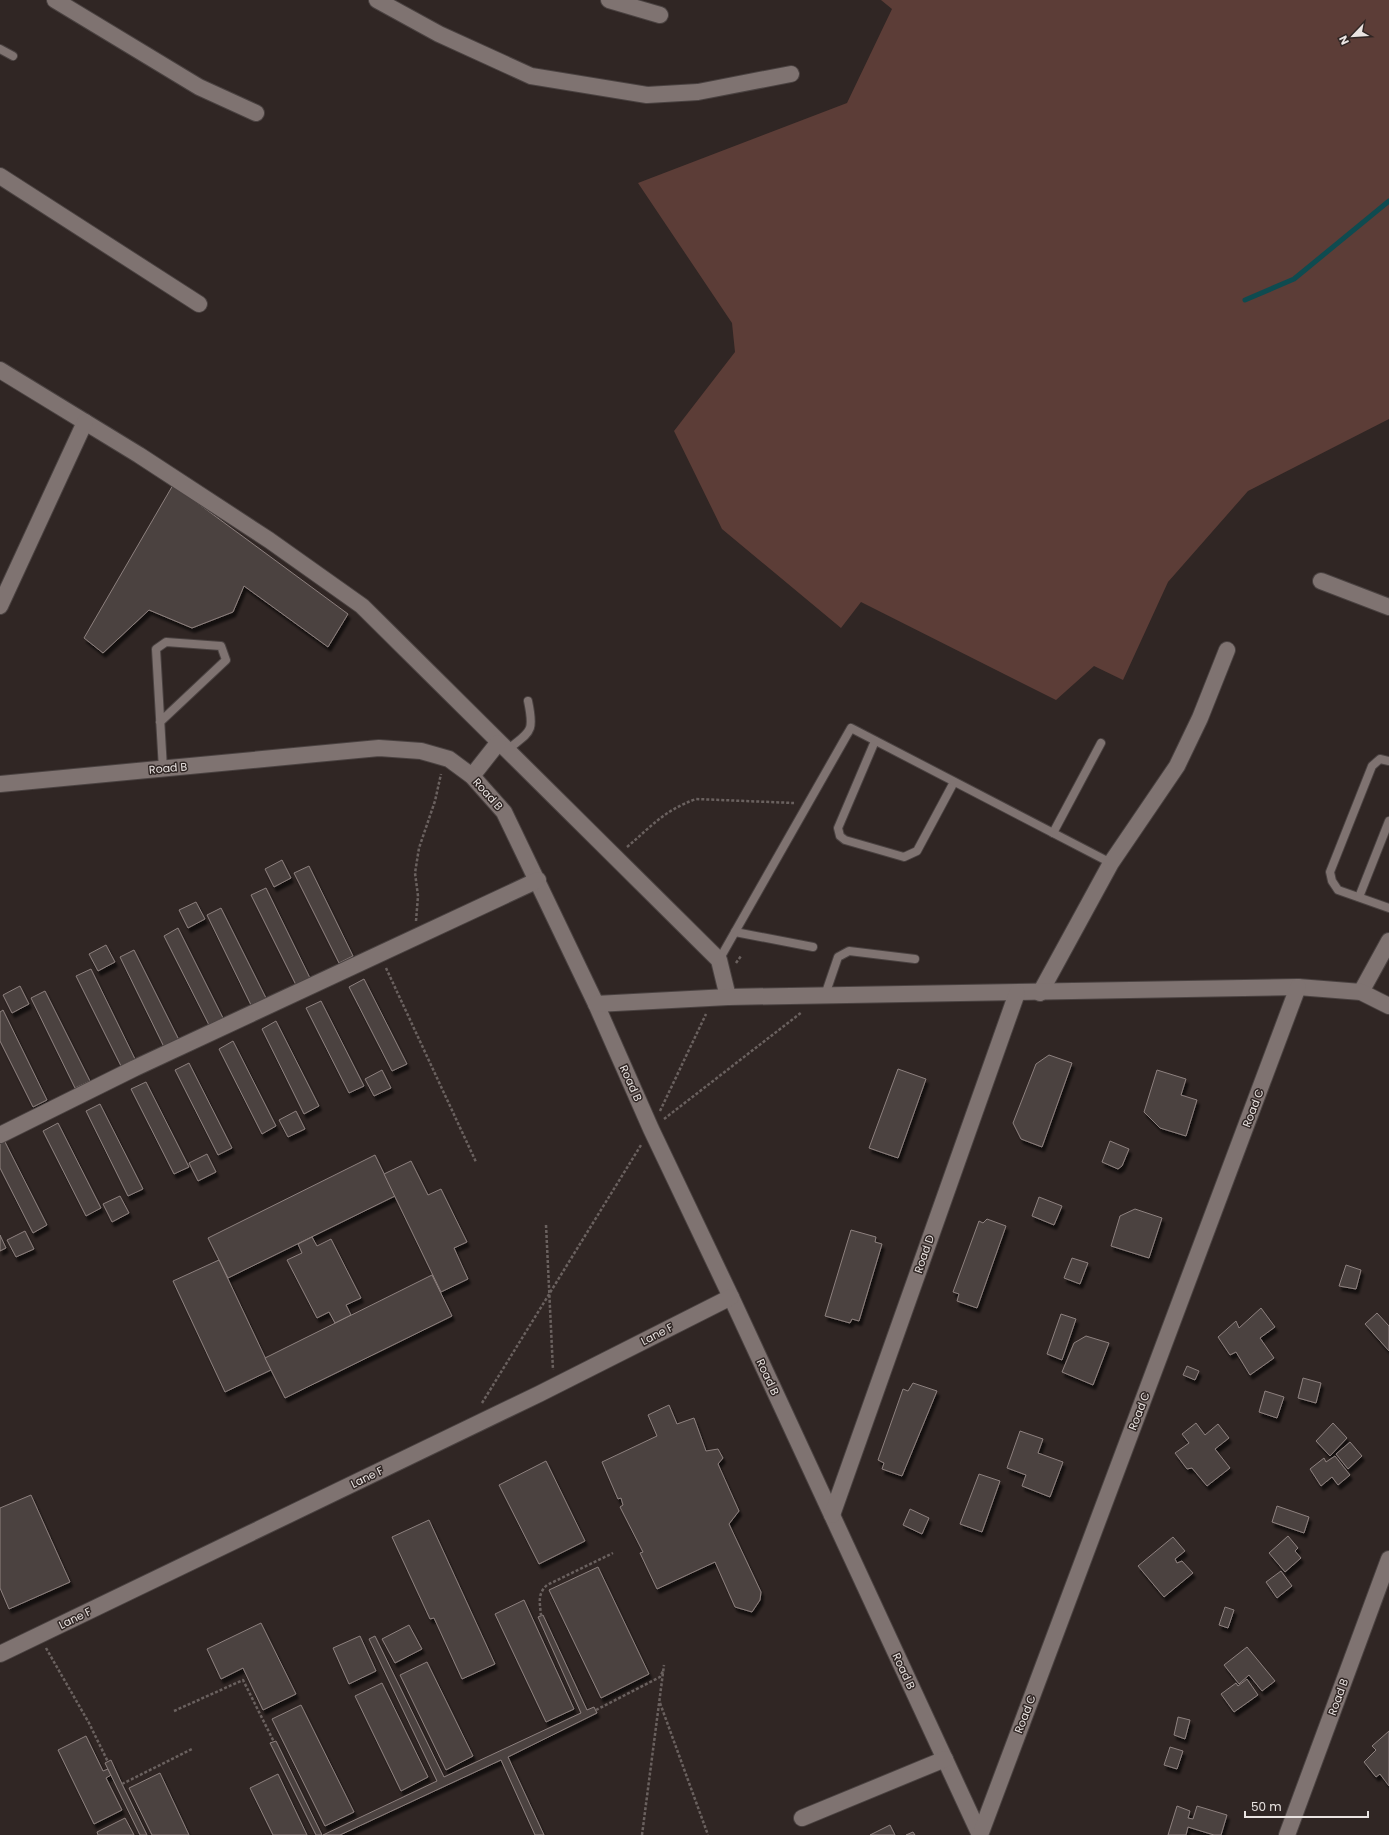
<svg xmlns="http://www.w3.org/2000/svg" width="1389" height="1835" font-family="Poppins,sans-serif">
  <defs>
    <filter id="shadow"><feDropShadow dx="2.5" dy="4.5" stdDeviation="1" flood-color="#0009"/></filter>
  </defs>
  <rect width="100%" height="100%" fill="#302624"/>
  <polygon fill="#5c3d37" points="881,0 1389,0 1389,419 1248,491 1168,582 1123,680 1094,666 1056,700 861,602 841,628 722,529 674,431 735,352 732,323 638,183 847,103 892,9"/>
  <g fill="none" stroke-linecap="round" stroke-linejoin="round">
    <polyline stroke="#0e4b50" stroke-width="5" points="1245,300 1294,279 1389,201"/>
  </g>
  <g fill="#4c4240" stroke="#8d817f" filter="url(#shadow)">
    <polygon points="173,485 348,614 328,647 244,586 233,612 192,628 149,610 103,653 84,638"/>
    <polygon points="282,860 291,878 274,887 265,869"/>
    <polygon points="309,866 353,956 339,963 294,873"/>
    <polygon points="266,888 310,978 296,985 251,895"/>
    <polygon points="196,902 205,919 188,928 179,910"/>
    <polygon points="221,908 266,998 251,1005 207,915"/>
    <polygon points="178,928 223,1018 209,1025 164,936"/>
    <polygon points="106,945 115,962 98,971 89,954"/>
    <polygon points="134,950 179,1040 164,1047 120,957"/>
    <polygon points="91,969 135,1059 121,1066 76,976"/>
    <polygon points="364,979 407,1064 392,1071 349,987"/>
    <polygon points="20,986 29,1004 12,1013 3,995"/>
    <polygon points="45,991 90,1081 75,1088 31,998"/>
    <polygon points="321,1001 364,1086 349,1093 306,1008"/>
    <polygon points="3,1010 47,1100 33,1107 0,1041 0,1012"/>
    <polygon points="276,1021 319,1106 304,1114 262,1029"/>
    <polygon points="233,1041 276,1126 262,1134 219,1049"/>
    <polygon points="1049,1055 1072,1063 1042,1147 1021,1139 1013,1123 1036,1064"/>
    <polygon points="189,1063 232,1148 218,1155 175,1070"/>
    <polygon points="898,1069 926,1079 898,1158 869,1148"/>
    <polygon points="382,1070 391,1088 374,1096 365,1079"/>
    <polygon points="1157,1070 1186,1079 1181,1095 1197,1100 1186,1136 1160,1128 1144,1112"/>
    <polygon points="146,1082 189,1167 174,1174 131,1089"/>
    <polygon points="100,1104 143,1189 128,1196 86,1111"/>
    <polygon points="296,1111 305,1129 288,1137 279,1120"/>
    <polygon points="58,1123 101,1208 86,1216 43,1131"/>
    <polygon points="4,1140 47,1225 33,1233 0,1168 0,1143"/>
    <polygon points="1110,1141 1129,1149 1122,1166 1118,1169 1102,1162"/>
    <polygon points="207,1154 216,1172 198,1181 189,1163"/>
    <polygon points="375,1155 395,1196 228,1278 208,1238"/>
    <polygon points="411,1161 428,1195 441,1189 467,1242 454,1248 468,1279 441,1292 384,1174"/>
    <polygon points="120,1196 129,1213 112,1222 103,1204"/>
    <polygon points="1039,1197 1062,1206 1054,1225 1032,1216"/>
    <polygon points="1135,1209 1162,1218 1149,1258 1111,1246 1120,1216"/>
    <polygon points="987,1219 1006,1226 977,1308 957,1301 959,1294 953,1292 979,1221 983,1223"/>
    <polygon points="851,1230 876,1237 875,1242 882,1244 859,1321 852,1319 850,1323 825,1316"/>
    <polygon points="25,1231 34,1249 16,1257 7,1240"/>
    <polygon points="0,1235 6,1248 0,1251"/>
    <polygon points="312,1237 317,1246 331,1239 361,1298 346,1305 351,1315 335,1323 329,1312 317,1318 287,1260 302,1253 298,1244"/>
    <polygon points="1072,1258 1088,1263 1080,1284 1064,1278"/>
    <polygon points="219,1260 271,1370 225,1392 173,1281"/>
    <polygon points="1346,1265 1361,1270 1356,1289 1339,1286"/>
    <polygon points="432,1275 452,1316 285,1398 265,1358"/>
    <polygon points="1261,1308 1275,1327 1260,1338 1274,1358 1250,1375 1236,1352 1230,1355 1218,1337 1236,1321 1239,1328"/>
    <polygon points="1377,1313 1389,1326 1389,1351 1365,1324"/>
    <polygon points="1061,1314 1076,1319 1062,1360 1047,1354"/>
    <polygon points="1086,1336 1109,1343 1093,1385 1062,1372 1074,1343"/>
    <polygon points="1187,1366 1199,1371 1195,1380 1183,1375"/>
    <polygon points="1303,1378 1321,1383 1316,1403 1298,1398"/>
    <polygon points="913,1383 937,1391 902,1476 882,1469 884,1463 878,1460 903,1389 908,1391"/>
    <polygon points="1265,1391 1284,1397 1277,1418 1259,1412"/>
    <polygon points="669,1405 677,1424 694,1418 706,1451 718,1449 723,1458 718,1464 739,1511 729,1524 761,1592 760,1600 752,1612 735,1607 715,1562 657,1589 640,1553 643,1552 620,1507 623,1505 621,1498 618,1499 602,1462 657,1436 648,1415"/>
    <polygon points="1196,1423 1205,1435 1218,1424 1229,1438 1215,1449 1230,1468 1207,1486 1192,1468 1187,1469 1175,1453 1189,1443 1182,1434"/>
    <polygon points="1333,1423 1347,1438 1330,1456 1316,1441"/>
    <polygon points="1020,1431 1043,1439 1038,1453 1063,1462 1050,1497 1022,1486 1026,1475 1007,1468"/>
    <polygon points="1350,1442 1362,1456 1348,1469 1336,1454"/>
    <polygon points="1335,1456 1350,1475 1338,1485 1332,1477 1321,1486 1310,1469 1324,1458 1326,1462"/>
    <polygon points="546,1461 585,1541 539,1564 499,1485"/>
    <polygon points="979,1474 1000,1481 982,1532 960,1524"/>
    <polygon points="31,1495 70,1582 9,1609 0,1588 0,1508"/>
    <polygon points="1277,1506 1309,1517 1304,1533 1272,1522"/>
    <polygon points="910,1509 929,1518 922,1534 903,1525"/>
    <polygon points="429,1520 495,1664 462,1679 434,1618 430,1619 392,1537"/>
    <polygon points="1288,1536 1298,1548 1295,1551 1301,1558 1285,1572 1269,1553"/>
    <polygon points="1173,1537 1185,1551 1175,1559 1177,1563 1182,1561 1193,1573 1164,1597 1138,1566"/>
    <polygon points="598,1567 649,1674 601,1698 549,1590"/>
    <polygon points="1281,1571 1292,1586 1277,1598 1266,1582"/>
    <polygon points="524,1600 574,1709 546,1722 495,1614"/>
    <polygon points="1225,1607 1234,1610 1228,1628 1219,1625"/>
    <polygon points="543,1615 587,1710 594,1707 597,1713 508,1757 544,1835 535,1835 501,1760 340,1835 323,1835 437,1781 369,1639 375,1636 444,1777 581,1713 538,1617"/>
    <polygon points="261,1623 296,1694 263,1710 243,1668 221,1679 207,1649"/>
    <polygon points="409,1625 422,1649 395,1663 382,1639"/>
    <polygon points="360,1636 376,1671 349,1684 333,1648"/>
    <polygon points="1247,1647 1275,1681 1262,1691 1249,1675 1239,1684 1224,1665"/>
    <polygon points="427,1662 473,1756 446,1770 400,1675"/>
    <polygon points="1247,1679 1258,1695 1234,1712 1221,1694 1236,1683 1238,1686"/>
    <polygon points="382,1683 428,1777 401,1791 355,1696"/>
    <polygon points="301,1705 354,1812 325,1826 272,1719"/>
    <polygon points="1178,1717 1190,1720 1185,1739 1174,1735"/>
    <polygon points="1389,1731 1389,1786 1380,1774 1376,1777 1364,1762 1376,1750 1372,1746"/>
    <polygon points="86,1736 103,1771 108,1769 111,1775 106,1778 122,1810 94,1824 58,1750"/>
    <polygon points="276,1741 322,1835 316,1835 270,1743"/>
    <polygon points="1170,1747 1183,1751 1177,1769 1164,1765"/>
    <polygon points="111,1760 122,1784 147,1835 140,1835 105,1763"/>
    <polygon points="160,1773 189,1835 152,1835 129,1788"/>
    <polygon points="278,1774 307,1835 273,1835 250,1788"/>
    <polygon points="1177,1806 1190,1811 1188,1818 1193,1819 1197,1806 1227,1815 1221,1835 1214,1835 1188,1827 1186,1835 1168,1835"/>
    <polygon points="125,1818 134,1835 98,1835 97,1832"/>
    <polygon points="890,1825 895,1835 870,1835"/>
    <polygon points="913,1832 915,1835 906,1835"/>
  </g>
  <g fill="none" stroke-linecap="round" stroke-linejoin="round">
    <g stroke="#4a4241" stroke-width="10">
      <g id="service">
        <polyline points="0,49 13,56"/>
        <polyline points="160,722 226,660 221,646 166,642 156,649 163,769"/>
        <polyline points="875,741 838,828 840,836 845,840 904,857 917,851 954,782"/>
        <path d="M506,751C530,731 535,734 528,701"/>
        <polyline points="1389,761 1380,759 1372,766 1330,872 1332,881 1338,890 1389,908"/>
        <polyline points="1053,833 1101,743"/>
        <polyline points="1359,897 1389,821"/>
        <polyline points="735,932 813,947"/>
        <polyline points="719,960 851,728 1111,863"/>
        <polyline points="825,995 838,957 849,951 915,959"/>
      </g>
    </g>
    <g stroke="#4a4241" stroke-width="18">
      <g id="minor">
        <polyline points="55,0 199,87 256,113"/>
        <polyline points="377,0 439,34 531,76 647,95 698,92 791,74"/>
        <polyline points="609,0 660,15"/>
        <polyline points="0,176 199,304"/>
        <polyline points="0,370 139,455 269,540 362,606 719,960 728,997"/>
        <polyline points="1321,581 1389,607"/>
        <polyline points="0,606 85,422"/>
        <polyline points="472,776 498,743"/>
        <polyline points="0,784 379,748 421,751 449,759 472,776 504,812 596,1004 651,1129 731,1297 980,1835"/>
        <polyline points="1361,992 1389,941"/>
        <polyline points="1040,993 1111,863 1177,766 1200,718 1227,650"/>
        <polyline points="596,1004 728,997 1298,987 1361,992 1389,1006"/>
        <polyline points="0,1135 135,1068 538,880"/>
        <polyline points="832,1515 1017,993"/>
        <polyline points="0,1654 539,1394 731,1297"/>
        <polyline points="802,1818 945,1759"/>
        <polyline points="980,1835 1298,987"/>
        <polyline points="1287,1835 1389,1559"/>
      </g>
    </g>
    <g stroke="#6a615f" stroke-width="2.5" stroke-dasharray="3 2" stroke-linecap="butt">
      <path d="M627,847C652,826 663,811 696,799L794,803"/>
      <polyline points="416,921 418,896 415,873 419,848 435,801 441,774"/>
      <polyline points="736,963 741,956"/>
      <polyline points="386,968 476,1162"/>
      <polyline points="660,1111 706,1014"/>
      <polyline points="664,1119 802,1012"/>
      <polyline points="546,1225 553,1370"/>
      <polyline points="482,1403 641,1145"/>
      <path d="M541,1616C540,1603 537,1594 547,1585L613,1553"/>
      <polyline points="46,1648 89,1723 108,1762"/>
      <polyline points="660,1703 708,1835"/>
      <polyline points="596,1710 660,1677 663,1671"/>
      <polyline points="174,1711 243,1680 274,1742"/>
      <polyline points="122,1784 192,1749"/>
      <polyline points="642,1835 664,1665"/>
    </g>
    <use href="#service" stroke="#7f7371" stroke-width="8"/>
    <use href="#minor" stroke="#7f7371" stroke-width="16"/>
  </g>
  <g text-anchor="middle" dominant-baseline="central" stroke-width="3" stroke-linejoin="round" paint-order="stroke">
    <g font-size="11" fill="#eae4e2" stroke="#302624">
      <text transform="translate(168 768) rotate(-5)">Road B</text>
      <text transform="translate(488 794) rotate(48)">Road B</text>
      <text transform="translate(631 1083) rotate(66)">Road B</text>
      <text transform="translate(1253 1108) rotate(-69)">Road C</text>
      <text transform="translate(924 1254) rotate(-71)">Road D</text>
      <text transform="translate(657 1334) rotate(-27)">Lane F</text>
      <text transform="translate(768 1377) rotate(65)">Road B</text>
      <text transform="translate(1139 1411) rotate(-69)">Road C</text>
      <text transform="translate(367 1477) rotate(-26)">Lane F</text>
      <text transform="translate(75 1618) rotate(-26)">Lane F</text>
      <text transform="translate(904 1671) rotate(65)">Road B</text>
      <text transform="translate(1338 1697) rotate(-70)">Road B</text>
      <text transform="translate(1025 1714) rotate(-69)">Road C</text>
    </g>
  </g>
  <g transform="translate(1353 36) rotate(245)" stroke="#302624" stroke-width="3" paint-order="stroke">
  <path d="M0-3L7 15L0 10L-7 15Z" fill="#eae4e2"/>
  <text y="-6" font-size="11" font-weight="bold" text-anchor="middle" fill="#eae4e2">N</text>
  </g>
  <path d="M1245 1811v6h123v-6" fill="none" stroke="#eae4e2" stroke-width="2"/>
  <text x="1251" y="1811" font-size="12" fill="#eae4e2" stroke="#302624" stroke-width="3" paint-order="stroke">50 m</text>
</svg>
